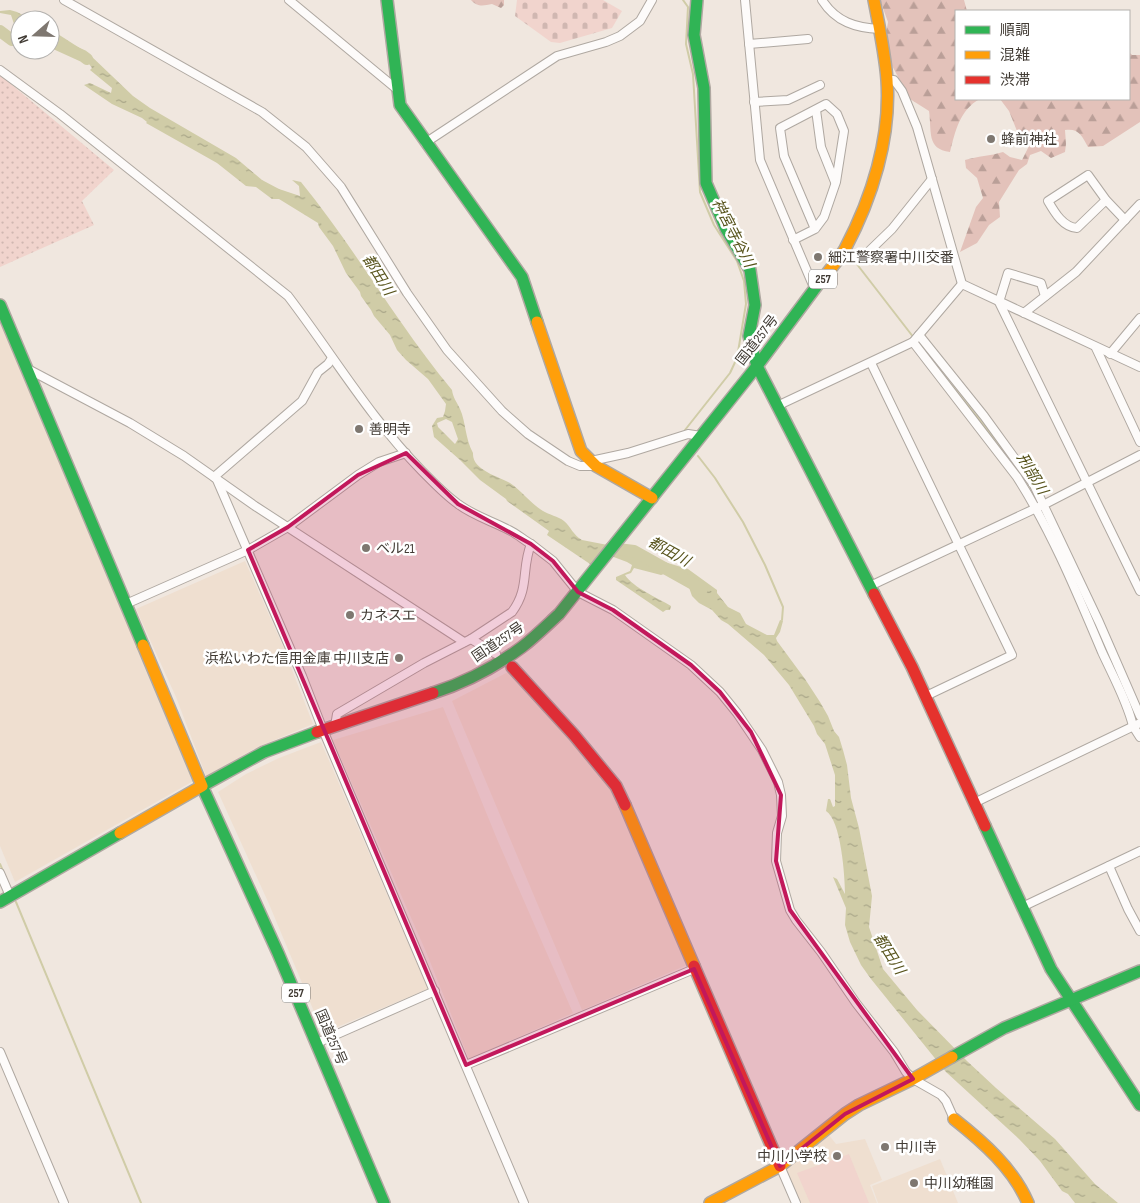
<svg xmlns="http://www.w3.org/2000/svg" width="1140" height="1203" font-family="'Sofia Sans Condensed','Noto Sans JP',sans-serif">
  <defs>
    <pattern id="grass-dots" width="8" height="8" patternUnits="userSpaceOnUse" patternTransform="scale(1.25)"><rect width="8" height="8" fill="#f1d4cd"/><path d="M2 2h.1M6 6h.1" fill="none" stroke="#d0b7b1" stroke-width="1.8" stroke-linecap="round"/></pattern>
    <pattern id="forest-firs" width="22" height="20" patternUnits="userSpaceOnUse" patternTransform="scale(1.25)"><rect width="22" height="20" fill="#e3c2ba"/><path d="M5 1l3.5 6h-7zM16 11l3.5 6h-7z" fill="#ba9f98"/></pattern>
    <pattern id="cemetery-stones" width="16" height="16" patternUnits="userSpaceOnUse" patternTransform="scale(1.25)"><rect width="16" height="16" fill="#f1d4cd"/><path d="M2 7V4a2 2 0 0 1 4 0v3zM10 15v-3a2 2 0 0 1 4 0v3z" fill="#d0b7b1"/></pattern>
    <pattern id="water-ripples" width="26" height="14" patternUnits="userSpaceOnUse" patternTransform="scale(1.25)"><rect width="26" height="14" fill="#d0cca7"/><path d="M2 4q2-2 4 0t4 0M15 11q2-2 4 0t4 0" fill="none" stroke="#aaa789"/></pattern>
  </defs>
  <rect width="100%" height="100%" fill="#f0e7df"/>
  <g fill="#efdfd0">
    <polygon points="0,321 195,780 15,882 0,846"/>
    <polygon points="245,561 282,644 313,724 258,747 206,776 176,697 136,609"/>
    <polygon points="508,672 560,727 614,792 687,965 582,1010 452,701"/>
    <polygon points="443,707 497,839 573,1013 469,1059 427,954 333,740"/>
    <polygon points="321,742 428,989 323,1033 269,904 218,792 246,774 279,758"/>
    <polygon points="828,1134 836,1144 865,1139 882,1180 870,1185 877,1203 800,1203 786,1169"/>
    <polygon points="940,1159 958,1203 878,1203 872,1186"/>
  </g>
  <polygon fill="url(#grass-dots)" points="0,75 114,170 82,201 94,225 0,267"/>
  <g fill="url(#forest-firs)">
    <path d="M471,0H504V5L501,8L492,4C483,6 477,7 471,0Z"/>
    <path d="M880,0H964L967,11H956V99H980C960,109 955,132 950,152C926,149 932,131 929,111L910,99L890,62L885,40L888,22Z"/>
    <path d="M1129,52L1132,55H1140V122L1103,146L1088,147C1082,136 1079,128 1065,130L1066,144L1065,152L1051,158L1041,151L1030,155L1027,164L1019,170L999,202L1000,217L989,225L977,243L960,252L976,207L983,198L977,178L966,168L965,160C978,156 990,156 1003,152L1010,157L1022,160L1029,146L1024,135L1019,136L1009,111L1000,99H1129Z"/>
  </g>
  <polygon fill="url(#cemetery-stones)" points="517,0 603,0 622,11 612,28 560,43 551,42 515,16"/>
  <polygon fill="#f1d4cd" points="849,1154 869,1203 810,1203 797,1173"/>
  <g fill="url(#water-ripples)" fill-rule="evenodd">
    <polygon points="10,10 17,12 32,20 20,20 20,28 15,27 11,15 0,13 0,11"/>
    <path d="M50,29L89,54L133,96L150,108L236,158L262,180L279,189L300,196L299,186L292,180L301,182C355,248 397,324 452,390C453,398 457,402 460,409C466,422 465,439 473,453C472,470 498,476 510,483C522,491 531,504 543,511C549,515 558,516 564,521C571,527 573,535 582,540L623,548L634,553L688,569L717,590V593L728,607L740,613L746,624L767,635H774L780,620L783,621L780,632L776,638L777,641L805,679L820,702L828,716L834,731L839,737L843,750L847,765L851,798L859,828L872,896L869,927L883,969L917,1010L967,1061L996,1088L1055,1139L1095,1184L1118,1203H1075L1068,1194L1062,1191L1040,1161L1019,1139L946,1072L871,979L861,965L850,942L845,925L846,908L833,877L837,879L845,894C845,876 841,820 826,811L828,799H830L833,807L835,806V775L825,744L817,734L814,726L789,685L764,655L728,624L721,620L712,610L699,603L692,596L686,579L664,574L661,575L634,568L631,573L625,575C634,588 656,597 671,606L670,610H666L663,612L616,580V577L630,571L632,565L627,562L611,556L590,564L547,535L549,531L507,501L506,499L480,480L460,460L434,437L432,426L437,418L443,417L445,411L446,404L428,379L406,360L397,350L390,335L374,316L371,310L361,296L360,292L346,273L333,246L319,227L318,223L279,199H272L256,187L246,186L217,163L146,123L147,122L142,118L112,104L84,85L90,83L111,93L112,88L90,70L92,68C86,58 75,52 65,46L66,50L50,48ZM446,419L452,422L458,439L455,444L438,427L437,423Z"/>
  </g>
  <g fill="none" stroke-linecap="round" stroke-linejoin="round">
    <g stroke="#d0cca7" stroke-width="2">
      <polyline points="683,0 688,7 686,44 693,74 700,192 714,225 737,261 744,281 746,304 737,358 730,373 685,430"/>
      <polyline points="856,263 914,338"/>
      <polyline points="926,353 1006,453"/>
      <polyline points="698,456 715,478 743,522 765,565 783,607 782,620"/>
      <polyline points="1027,481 1039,503"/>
      <polyline points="1041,508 1049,526"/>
      <polyline points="1091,617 1114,669"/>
      <polyline points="1132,710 1137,722"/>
      <polyline points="0,864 3,871"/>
      <polyline points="16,902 141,1203"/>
    </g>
    <g stroke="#d0cca7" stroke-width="12">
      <polyline points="0,31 12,40 20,40"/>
      <polyline points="50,41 83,56 87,59"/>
      <polyline points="610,548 634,551 702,589"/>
    </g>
    <g stroke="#afa8a1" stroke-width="10">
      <g id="street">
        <polyline points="64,0 262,112 306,147 341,187 407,293 447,350 502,411 528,434 568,461 580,466 596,466"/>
        <polyline points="289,0 399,91"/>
        <polyline points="745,0 760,160 815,290"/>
        <path d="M822,0C836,22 856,28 880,29"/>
        <polyline points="749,44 808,39"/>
        <path d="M0,70L60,114L288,296C333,355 370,418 422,471C433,482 445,495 458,504C474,516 492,521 509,530C517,534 524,540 531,544"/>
        <polyline points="887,80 894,80 902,91 917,127 962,284 1140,367"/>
        <polyline points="754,102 788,100 820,85"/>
        <polyline points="816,110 821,147 835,182"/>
        <polyline points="425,143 557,56 606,42 620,36 640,21 652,0"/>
        <path d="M1106,200L1077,228C1063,227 1055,213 1048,201L1088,175L1106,200L1125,220"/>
        <polyline points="793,240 815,229 824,217 836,182 844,131 837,114 826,104 780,128 784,156 815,229"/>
        <polyline points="844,250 858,259 862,258 892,229 932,179"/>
        <polyline points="1045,296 1041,283 1008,273 999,302 1140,591"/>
        <polyline points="1024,313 1076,272 1140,204"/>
        <polyline points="919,335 984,416 1034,485 1099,622 1140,716"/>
        <path d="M913,342L1017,477C1052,532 1077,593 1102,652C1113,676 1127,701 1133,726L1140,737"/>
        <polyline points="1096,348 1140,442"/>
        <polyline points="1110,354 1140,318"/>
        <polyline points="871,363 1012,655 926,696"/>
        <polyline points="26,368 130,423 184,456 255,506 464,642"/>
        <polyline points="777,406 913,342 962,284"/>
        <polyline points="591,461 628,453 688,434 701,436"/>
        <polyline points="214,477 302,401 318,372 328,364 332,358"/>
        <polyline points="217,480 302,676 323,730 524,1203"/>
        <polyline points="870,586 1047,503 1140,455"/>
        <polyline points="126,604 248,550 288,527 358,475 379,462 406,453"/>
        <path d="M471,639L512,612C530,588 521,569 531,544L553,561L578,592L613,610L691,665L720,692L737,713L762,750L778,782L781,795L782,816L777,833L776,861L790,910L796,920L821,952L856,1003L894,1052L906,1072L913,1079L941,1095L946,1101L954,1119"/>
        <polyline points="335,726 337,714 424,663 471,639 496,654"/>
        <polyline points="974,803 1140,723"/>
        <polyline points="1109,866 1128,909 1140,931"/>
        <polyline points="0,873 10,896"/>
        <polyline points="1022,907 1140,851"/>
        <polyline points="317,1043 435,991"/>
        <polyline points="0,1052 64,1203"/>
        <polyline points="466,1065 694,969"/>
        <polyline points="780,1166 796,1203"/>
      </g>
    </g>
    <g stroke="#afa8a1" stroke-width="14">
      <g id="fast">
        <polyline points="387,0 400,105 522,277 537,322"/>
        <polyline points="697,0 694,35 704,88 706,183 726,229 750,270 755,305 749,336 757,366 874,594"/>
        <polyline points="0,305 143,645"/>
        <path d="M433,693C464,683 495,667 522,647C535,637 547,625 559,614L757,366L819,283"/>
        <polyline points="317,732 264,752 202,786 278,953 384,1203"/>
        <polyline points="985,826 1051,969 1140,1105"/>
        <polyline points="0,902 120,833"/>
        <polyline points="952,1057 1004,1028 1140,971"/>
      </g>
    </g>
    <g stroke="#afa8a1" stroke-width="14">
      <g id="slow">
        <path d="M819,283C828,272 838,261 845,249C872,198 891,138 887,80C885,53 879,26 874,0"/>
        <polyline points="537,322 581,451 596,466 652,498"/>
        <polyline points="625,805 694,966"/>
        <polyline points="120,833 202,786 143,645"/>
        <path d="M954,1119C983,1142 1013,1168 1028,1203"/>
        <polyline points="710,1203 780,1166 845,1114 859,1105 913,1079 952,1057"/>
      </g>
    </g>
    <g stroke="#afa8a1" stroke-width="14">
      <g id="jam">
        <polyline points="874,594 912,667 985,826"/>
        <polyline points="512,667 574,735 616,786 625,805"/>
        <polyline points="317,732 433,693"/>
        <polyline points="694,966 780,1166"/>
      </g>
    </g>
    <use href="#street" stroke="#fdfbfa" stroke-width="8"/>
    <use href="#fast" stroke="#30b455" stroke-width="11"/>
    <use href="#slow" stroke="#ff9f0a" stroke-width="11"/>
    <use href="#jam" stroke="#e5322d" stroke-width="11"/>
  </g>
  <path fill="#c2185b" fill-opacity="0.2" stroke="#c2185b" stroke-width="4" stroke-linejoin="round" d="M406,453L458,504L531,544L553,561L578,592L613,610L691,665L720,692L751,732L781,795L776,861L790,910L913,1079L845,1114L780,1166L694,969L466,1065L248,550L288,527L358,475Z"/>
  <g fill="#7e7770" stroke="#fff" stroke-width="2">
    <circle cx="991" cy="139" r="5"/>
    <circle cx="818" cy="257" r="5"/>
    <circle cx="359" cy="429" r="5"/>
    <circle cx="366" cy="548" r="5"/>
    <circle cx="350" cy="615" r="5"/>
    <circle cx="399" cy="658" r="5"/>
    <circle cx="885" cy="1147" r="5"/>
    <circle cx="837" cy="1156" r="5"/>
    <circle cx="914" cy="1183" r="5"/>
  </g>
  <g text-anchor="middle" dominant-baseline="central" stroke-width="5" stroke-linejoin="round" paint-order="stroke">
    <g fill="#fff" stroke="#7a7671" stroke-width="1">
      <rect x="809" y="269.5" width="28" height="19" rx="4"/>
      <rect x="282" y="983.5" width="28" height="19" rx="4"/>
    </g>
    <g font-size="12" font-weight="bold" fill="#413b34">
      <text x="823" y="279">257</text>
      <text x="296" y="993">257</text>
    </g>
    <g font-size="14" fill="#413b34" stroke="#fff" text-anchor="start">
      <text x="1001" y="139">蜂前神社</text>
      <text x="828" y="257">細江警察署中川交番</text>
      <text x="369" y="429">善明寺</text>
      <text x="376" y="548">ベル21</text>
      <text x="360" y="615">カネスエ</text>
      <text x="389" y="658" text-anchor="end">浜松いわた信用金庫 中川支店</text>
      <text x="895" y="1147">中川寺</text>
      <text x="827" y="1156" text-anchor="end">中川小学校</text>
      <text x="924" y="1183">中川幼稚園</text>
    </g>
    <g font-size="14" fill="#413b34" stroke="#fff">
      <text transform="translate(757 340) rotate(-52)">国道257号</text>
      <text transform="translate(498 642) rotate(-34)">国道257号</text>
      <text transform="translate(331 1037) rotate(67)">国道257号</text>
    </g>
    <g font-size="15" font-style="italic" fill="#57531b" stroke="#fff">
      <text transform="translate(733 233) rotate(63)">神宮寺谷川</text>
      <text transform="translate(378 275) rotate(58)">都田川</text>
      <text transform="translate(1032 474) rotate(59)">刑部川</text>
      <text transform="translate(669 552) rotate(29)">都田川</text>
      <text transform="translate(889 954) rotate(58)">都田川</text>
    </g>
  </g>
  <rect x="955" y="10" width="175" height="90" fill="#ffffff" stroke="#b3b1ae"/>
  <rect x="965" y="26" width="25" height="8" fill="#30b455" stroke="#b3b1ae"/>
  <text x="1000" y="35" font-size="15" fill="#413b34">順調</text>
  <rect x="965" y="51" width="25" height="8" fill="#ff9f0a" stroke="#b3b1ae"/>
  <text x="1000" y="60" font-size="15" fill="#413b34">混雑</text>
  <rect x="965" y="76" width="25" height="8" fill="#e5322d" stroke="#b3b1ae"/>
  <text x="1000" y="85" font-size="15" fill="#413b34">渋滞</text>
  <g transform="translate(35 35) rotate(250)"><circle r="24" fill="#ffffff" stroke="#b3b1ae"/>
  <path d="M0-4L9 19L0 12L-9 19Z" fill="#7e7770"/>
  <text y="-8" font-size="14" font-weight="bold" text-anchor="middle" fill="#413b34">N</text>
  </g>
</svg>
